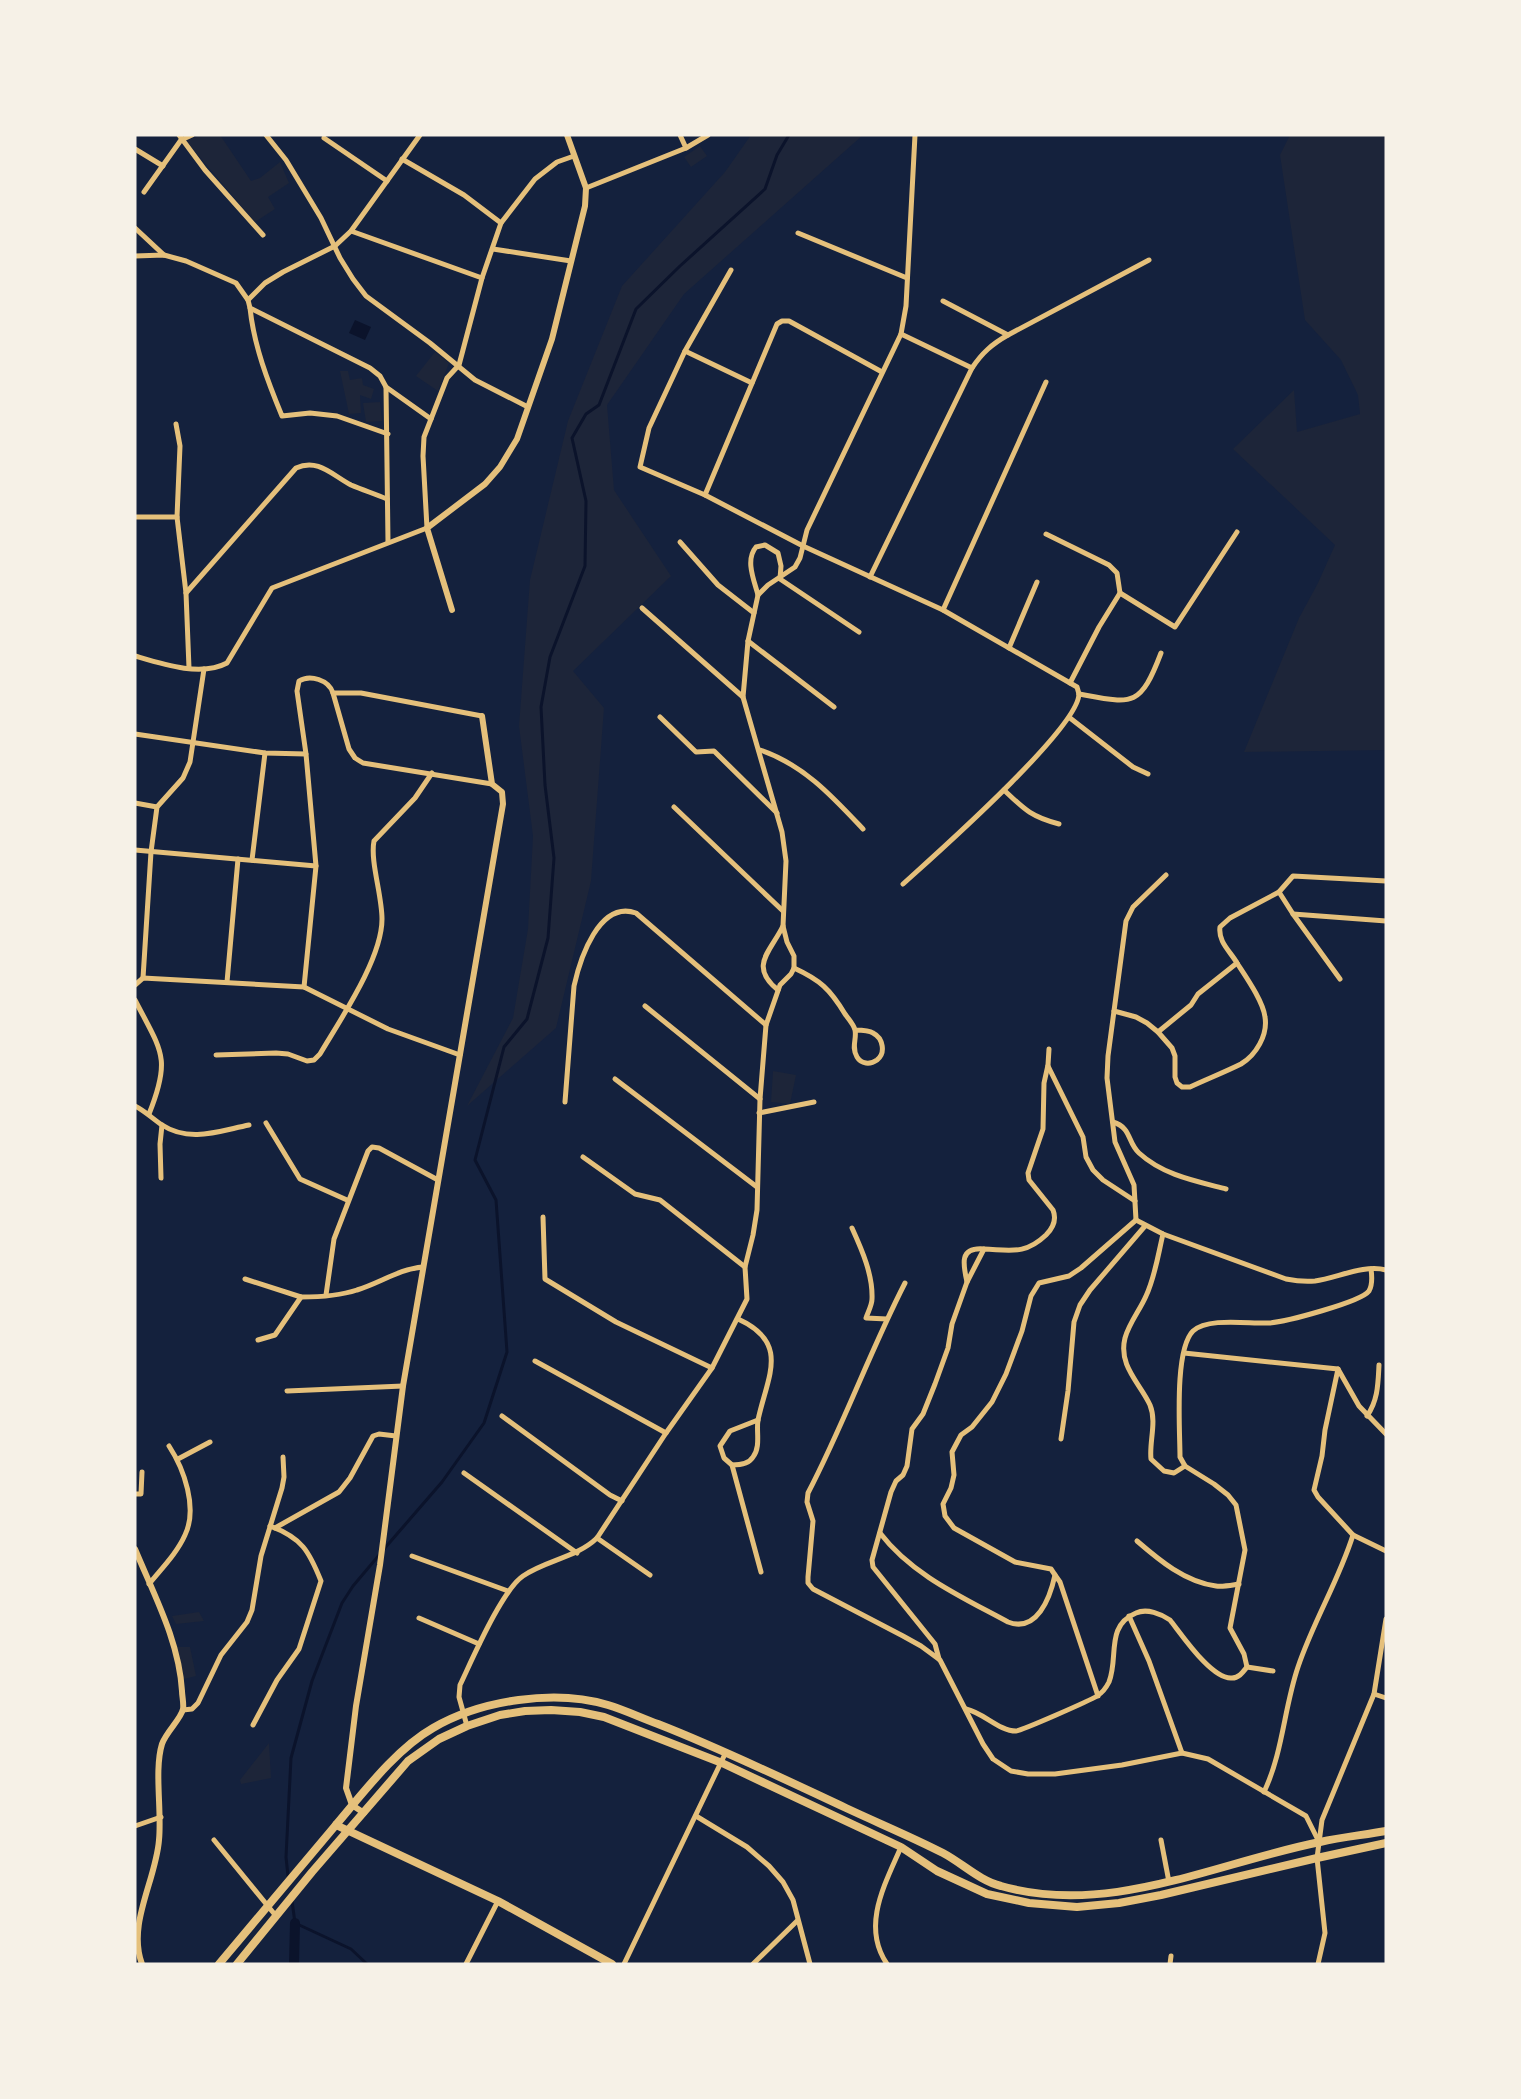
<svg xmlns="http://www.w3.org/2000/svg" width="1521" height="2099" font-family="'Asap Condensed',sans-serif">
  <rect width="100%" height="100%" fill="#14213d"/>
  <g fill="#1d2539">
    <polygon points="201,135 220,135 251,181 260,178 280,162 289,183 268,197 275,209 255,222 186,141"/>
    <polygon points="751,135 863,135 684,294 607,405 614,490 671,576 573,671 604,708 591,881 556,1028 467,1106 513,1018 528,929 533,836 519,726 530,580 568,421 622,286 725,172"/>
    <polygon points="1290,135 1386,135 1386,750 1244,752 1299,618 1318,583 1335,545 1233,449 1294,390 1297,432 1360,414 1358,395 1341,360 1305,320 1280,155"/>
    <polygon points="700,146 707,156 691,167 684,157"/>
    <polygon points="435,352 449,363 438,391 416,376"/>
    <polygon points="340,371 348,371 350,380 362,378 363,385 374,389 371,399 360,395 361,413 349,414"/>
    <polygon points="380,402 382,421 366,422 363,403"/>
    <polygon points="773,1071 796,1075 790,1104 771,1102"/>
    <polygon points="199,1612 204,1621 176,1624 172,1616"/>
    <polygon points="177,1647 190,1647 196,1676 184,1679"/>
    <polygon points="269,1743 271,1778 241,1784 240,1780"/>
  </g>
  <polygon fill="#0b132b" points="355,320 371,327 365,340 349,333"/>
  <g fill="none" stroke-linecap="round" stroke-linejoin="round">
    <g stroke="#0b132b" stroke-width="3">
      <polyline points="384,1549 442,1482 484,1423 507,1352 496,1200 475,1160 504,1047 527,1019 548,938 554,858 545,785 541,707 550,657 585,566 586,501 572,438 586,414 599,405 636,309 680,266 765,189 777,155 789,135"/>
      <polyline points="288,1876 286,1857 291,1758 312,1681 342,1603 353,1586 380,1554"/>
      <polyline points="292,1901 295,1923 351,1949 367,1964"/>
    </g>
    <polyline stroke="#0b132b" stroke-width="10" points="294,1964 295,1923"/>
    <g stroke="#e5c07b" stroke-width="5">
      <polyline points="179,135 205,170 263,235"/>
      <polyline points="266,135 286,160 321,218 340,258 353,279 366,296 430,343 475,380 528,407"/>
      <polyline points="680,135 686,148"/>
      <polyline points="324,138 387,181"/>
      <polyline points="135,149 163,166"/>
      <polyline points="402,159 464,195 501,223"/>
      <polyline points="586,188 686,148 708,135"/>
      <polyline points="144,192 181,140 192,135"/>
      <polyline points="135,228 164,255"/>
      <polyline points="351,231 482,278"/>
      <polyline points="798,233 907,278"/>
      <polyline points="493,249 571,261"/>
      <polyline points="135,256 164,255 186,261 236,283 248,300 250,308 370,368 380,376 386,387 431,419"/>
      <polyline points="731,270 685,351 649,428 640,467 705,495 803,546 943,610 1077,687 1079,694"/>
      <polyline points="248,300 265,283 283,272 335,246 351,231 420,135"/>
      <polyline points="943,301 1008,335"/>
      <path d="M250,308C254,346 268,382 282,416L310,413L337,416L388,434"/>
      <polyline points="901,334 972,368"/>
      <polyline points="685,351 752,383"/>
      <polyline points="386,387 388,542"/>
      <polyline points="176,424 180,446 177,517 186,593 189,668"/>
      <polyline points="705,495 777,324 782,321 789,321 882,372"/>
      <polyline points="135,517 177,517"/>
      <polyline points="1046,534 1109,565 1117,573 1120,593 1099,627 1070,683"/>
      <polyline points="680,542 718,585 754,613"/>
      <path d="M870,577L972,368C982,353 992,344 1008,335L1149,260"/>
      <path d="M186,593L296,468C318,458 332,475 351,485C363,490 375,494 387,499"/>
      <polyline points="1120,593 1175,627 1237,532"/>
      <path d="M758,595C754,580 745,560 756,547L765,545L778,553L781,566L780,579L859,632"/>
      <polyline points="642,608 743,697"/>
      <polyline points="943,610 1046,382"/>
      <polyline points="748,641 834,707"/>
      <polyline points="1009,648 1037,582"/>
      <path d="M135,656C162,664 201,677 227,663L272,588L427,528L423,456L424,437L447,378L459,365L482,278L501,223L535,179L557,162L574,156"/>
      <polyline points="333,693 349,749 355,758 363,763 492,784"/>
      <path d="M1079,694C1133,704 1140,708 1161,653"/>
      <polyline points="660,717 696,752 714,751 777,813"/>
      <polyline points="1070,718 1133,767 1148,774"/>
      <polyline points="135,734 265,753 306,754"/>
      <path d="M760,750C804,765 832,796 863,829"/>
      <path d="M1004,790C1024,809 1031,817 1059,824"/>
      <polyline points="135,803 157,807"/>
      <polyline points="674,807 783,911"/>
      <polyline points="135,850 316,866"/>
      <polyline points="252,860 265,753"/>
      <path d="M903,884C935,855 1078,729 1079,694"/>
      <polyline points="1279,892 1293,914 1340,979"/>
      <polyline points="1293,914 1386,921"/>
      <path d="M794,968C820,980 830,989 845,1014C848,1018 854,1025 855,1030C857,1039 851,1047 857,1057C861,1064 870,1065 877,1060C886,1053 883,1038 873,1033C869,1030 861,1030 855,1030"/>
      <polyline points="143,978 151,852 157,807 183,778 190,762 204,669"/>
      <polyline points="227,982 238,859"/>
      <polyline points="135,985 143,978 304,987 388,1029 460,1055"/>
      <path d="M304,987L316,866L306,754L297,691L299,681C310,674 329,680 333,693H361L482,716"/>
      <path d="M778,990C748,966 771,951 783,926"/>
      <path d="M135,1000C161,1051 172,1057 149,1114"/>
      <polyline points="645,1006 760,1099"/>
      <path d="M1114,1011L1136,1017L1147,1023L1158,1032L1172,1048L1175,1056V1077L1177,1083L1182,1087H1190C1207,1079 1225,1072 1241,1064C1256,1055 1268,1035 1265,1017C1263,1001 1246,977 1237,963C1230,951 1218,942 1220,927L1230,918L1279,892L1293,876L1386,881"/>
      <polyline points="1158,1032 1191,1005 1198,994 1237,963"/>
      <path d="M216,1055L276,1053L288,1054L307,1061L314,1060L320,1054C340,1020 382,959 382,919C382,895 370,861 374,841L415,798L432,773"/>
      <polyline points="1048,1066 1083,1137 1086,1157 1093,1170 1103,1180 1135,1201"/>
      <polyline points="615,1079 757,1187"/>
      <path d="M565,1102L574,986C580,959 599,900 636,913L766,1025"/>
      <path d="M135,1106C145,1111 153,1119 162,1125C190,1143 219,1131 249,1125"/>
      <polyline points="759,1113 814,1102"/>
      <path d="M1113,1122C1132,1128 1127,1142 1139,1153C1163,1175 1195,1181 1226,1189"/>
      <polyline points="266,1123 300,1179 347,1200"/>
      <polyline points="583,1157 635,1194 660,1200 745,1267"/>
      <polyline points="161,1178 160,1144 162,1125"/>
      <polyline points="543,1217 545,1279 616,1322 712,1368"/>
      <polyline points="1136,1220 1134,1185 1115,1142 1107,1078 1108,1056 1126,921 1133,907 1166,875"/>
      <path d="M1136,1220L1163,1234L1286,1279C1296,1281 1305,1282 1315,1281C1337,1278 1364,1264 1386,1270"/>
      <path d="M852,1228C862,1250 873,1275 872,1299C872,1305 868,1312 866,1318L887,1319"/>
      <path d="M1163,1234C1158,1255 1155,1277 1146,1296C1140,1310 1129,1323 1125,1338C1118,1366 1140,1383 1150,1405C1157,1422 1149,1442 1151,1459L1164,1471L1174,1473L1185,1466"/>
      <path d="M245,1279L301,1297C319,1297 339,1296 357,1290C380,1283 399,1269 423,1267"/>
      <path d="M967,1282C963,1264 959,1247 984,1249"/>
      <path d="M905,1283C870,1351 844,1424 808,1493L807,1502L813,1521L808,1577V1583L813,1589L903,1636L921,1646L940,1660L983,1744L993,1759L1011,1771L1028,1774H1055L1122,1765L1182,1753L1208,1759L1306,1816L1319,1842"/>
      <polyline points="326,1295 334,1239 368,1151 372,1147 379,1148 438,1180"/>
      <polyline points="258,1340 275,1335 301,1297"/>
      <polyline points="1184,1353 1338,1369 1359,1406 1386,1434"/>
      <polyline points="535,1361 666,1433"/>
      <polyline points="1338,1369 1325,1430 1322,1456 1314,1490 1318,1497 1353,1535 1386,1551"/>
      <polyline points="287,1391 403,1386"/>
      <polyline points="502,1416 610,1495 622,1501"/>
      <path d="M1367,1416C1378,1400 1378,1384 1379,1365"/>
      <polyline points="758,1420 730,1431 720,1446 724,1458 732,1465 761,1572"/>
      <polyline points="1061,1439 1068,1391 1074,1322 1080,1305 1090,1290 1145,1226"/>
      <polyline points="178,1459 210,1442"/>
      <path d="M732,1465C740,1465 749,1464 753,1457C761,1447 756,1431 758,1420C767,1377 791,1343 738,1319"/>
      <polyline points="464,1473 577,1553"/>
      <polyline points="135,1494 141,1494 142,1472"/>
      <polyline points="275,1528 339,1492 350,1478 373,1436 379,1434 396,1436"/>
      <path d="M880,1533C912,1575 962,1597 1008,1622C1037,1633 1050,1598 1055,1575L1051,1569L1015,1562L954,1528L945,1516L943,1504L951,1488L954,1475L952,1452L961,1435L972,1427L992,1402L1006,1374L1022,1331L1031,1296L1039,1283L1069,1276L1081,1268L1136,1220"/>
      <polyline points="597,1538 650,1575"/>
      <path d="M1137,1541C1159,1560 1185,1582 1216,1586C1223,1587 1232,1585 1239,1584"/>
      <polyline points="412,1556 508,1591"/>
      <polyline points="1055,1575 1060,1582 1098,1696"/>
      <path d="M149,1584C162,1568 177,1553 185,1535C198,1508 184,1469 169,1446"/>
      <polyline points="1129,1616 1149,1661 1182,1753"/>
      <polyline points="419,1618 479,1644"/>
      <path d="M939,1659L935,1644L873,1567L872,1560L891,1492L896,1481L903,1475L907,1466L912,1429L923,1414L935,1384L948,1348L952,1324L967,1282L984,1249C1011,1250 1025,1255 1046,1235C1053,1228 1057,1220 1053,1210L1029,1180L1028,1173L1043,1129L1044,1083L1048,1065L1049,1049"/>
      <path d="M1247,1667L1244,1654L1230,1628L1245,1550L1236,1505L1228,1495L1214,1484L1185,1466L1180,1457C1180,1431 1174,1350 1193,1331C1208,1317 1249,1324 1269,1323C1285,1322 1361,1302 1369,1291C1373,1284 1372,1276 1371,1269"/>
      <polyline points="1247,1667 1273,1671"/>
      <polyline points="1374,1694 1386,1698"/>
      <path d="M966,1709C984,1713 999,1731 1016,1731C1023,1730 1089,1701 1097,1696C1102,1693 1107,1686 1109,1682C1119,1657 1105,1626 1136,1613C1147,1608 1161,1614 1170,1620C1182,1635 1212,1680 1232,1678C1239,1678 1243,1672 1247,1667"/>
      <polyline points="183,1710 192,1709 198,1703 221,1655 247,1622 252,1610 261,1556 282,1488 284,1477 283,1457"/>
      <path d="M253,1725L277,1680L299,1649L321,1581C309,1551 302,1538 270,1526"/>
      <path d="M467,1726L459,1697L460,1685C472,1660 502,1590 523,1576C546,1560 576,1558 597,1538L666,1433L712,1368L747,1299L745,1267L753,1235L757,1210L760,1099L766,1025L780,985L791,974L794,968V956L787,942L783,926L786,861L782,832L743,697L748,641L758,595L768,585L795,567L800,558L807,530L901,334L906,306L915,135"/>
      <path d="M1264,1792C1283,1752 1284,1708 1298,1667C1313,1622 1339,1580 1353,1535"/>
      <polyline points="696,1816 747,1847 769,1866 783,1882 793,1900 810,1964"/>
      <polyline points="135,1826 161,1817"/>
      <polyline points="214,1840 276,1916"/>
      <polyline points="1161,1840 1169,1882"/>
      <polyline points="466,1964 498,1901"/>
      <polyline points="624,1964 726,1752"/>
      <polyline points="753,1964 797,1921"/>
      <path d="M887,1964C861,1926 885,1884 901,1847"/>
      <polyline points="1170,1964 1171,1956"/>
      <polyline points="1318,1964 1325,1933 1317,1858 1322,1820 1374,1694 1386,1619"/>
    </g>
    <g stroke="#e5c07b" stroke-width="6">
      <polyline points="452,610 427,528 485,484 500,467 517,439 552,339 585,206 586,188 567,135"/>
      <path d="M135,1549C154,1595 179,1641 182,1691C182,1696 184,1704 183,1709C181,1719 166,1732 162,1744C154,1770 162,1811 159,1840C156,1880 127,1924 142,1964"/>
      <polyline points="364,1813 352,1805 346,1788 356,1706 380,1565 403,1386 503,804 502,792 492,784 482,716"/>
    </g>
    <g stroke="#e5c07b" stroke-width="8">
      <polyline points="336,1825 498,1901 612,1964"/>
      <path d="M219,1964C258,1918 296,1872 335,1826C363,1793 396,1749 433,1728C481,1700 555,1689 608,1705C625,1710 641,1718 658,1724C722,1749 784,1779 846,1808C878,1823 912,1837 943,1853C962,1863 980,1881 1001,1886C1109,1917 1215,1863 1320,1842C1342,1837 1364,1835 1386,1831"/>
      <polyline points="237,1964 312,1872 408,1761 439,1739 467,1726 500,1715 525,1711 551,1710 580,1712 604,1717 722,1763 901,1847 937,1871 987,1894 1029,1903 1077,1907 1119,1903 1161,1895 1317,1858 1386,1843"/>
    </g>
  </g>
  <rect width="1521" height="2099" fill="none" stroke="#f6f1e7" stroke-width="273"/>
</svg>
